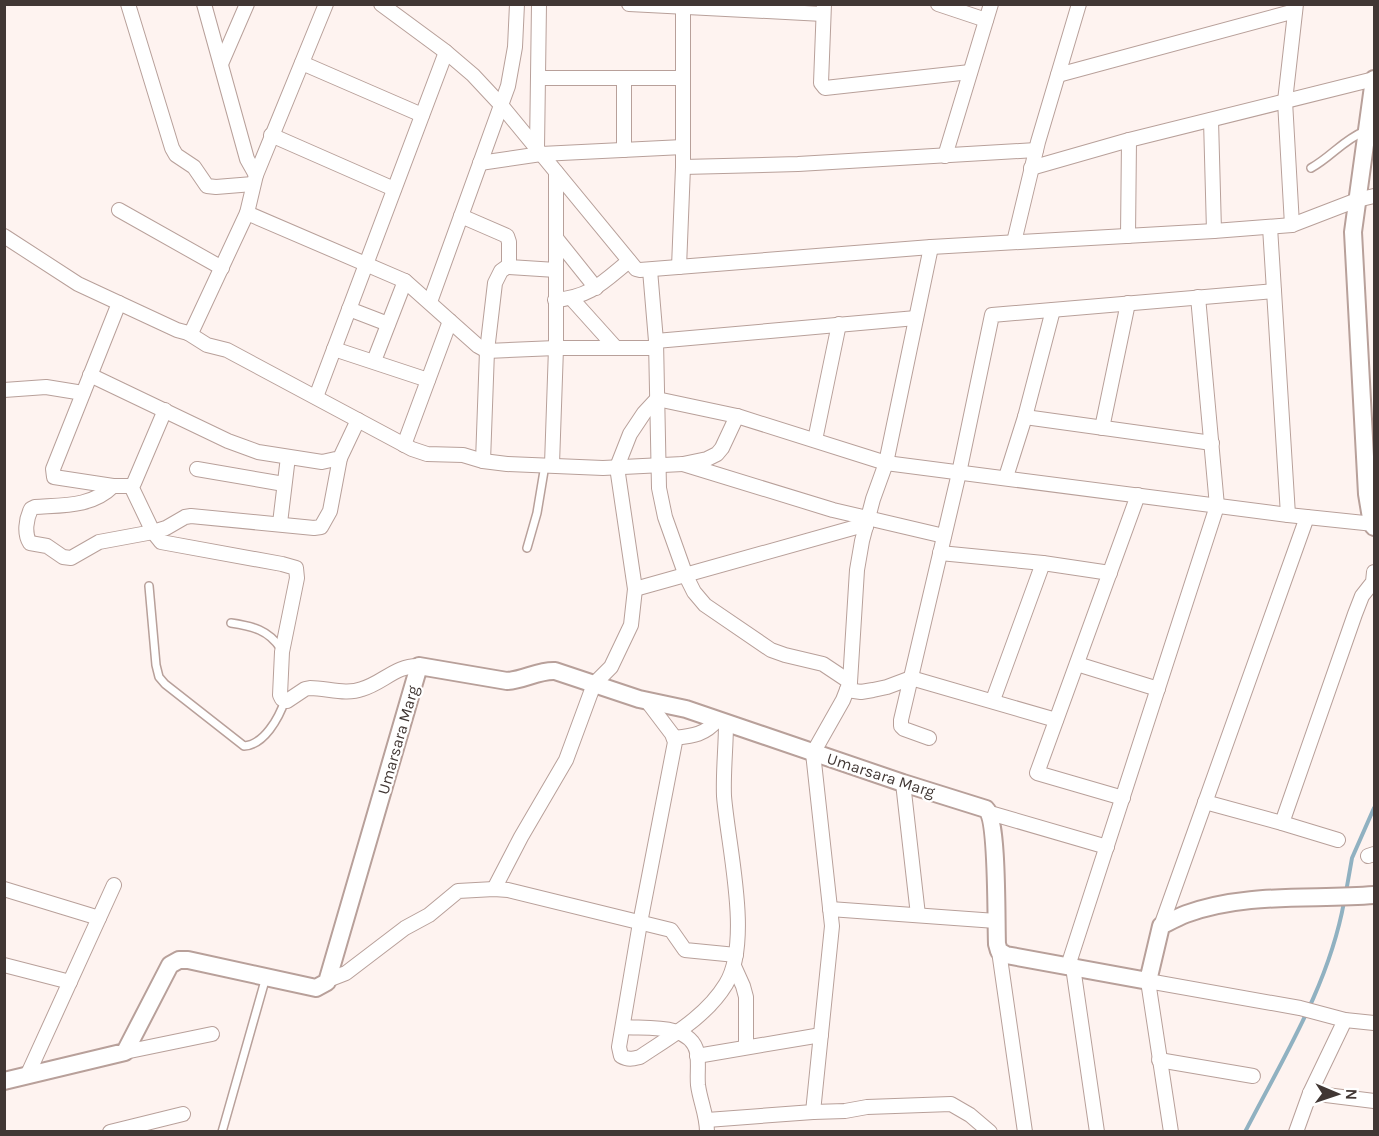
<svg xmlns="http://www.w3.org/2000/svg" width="1379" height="1136" font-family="Karla,sans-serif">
  <rect width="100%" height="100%" fill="#fef3f0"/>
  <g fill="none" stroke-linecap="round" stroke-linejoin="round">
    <g stroke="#90b1c1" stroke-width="4">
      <polyline points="1346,892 1352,858 1374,808"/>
      <path d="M1245,1132C1283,1058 1329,985 1344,902"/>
    </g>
    <g stroke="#b8a09a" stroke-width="10">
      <g id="service">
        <path d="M1311,168C1331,157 1343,140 1365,131"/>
        <polyline points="527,548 537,513 545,465"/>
        <path d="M149,586L156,665L159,677L165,684L244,746C264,745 279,718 285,700"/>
        <path d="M231,623C252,626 269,630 281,649"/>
        <polyline points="222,1132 266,977"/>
      </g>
    </g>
    <g stroke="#b8a09a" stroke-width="16">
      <g id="minor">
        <polyline points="128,4 172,148 176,155 194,167 207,186 216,187 253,184"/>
        <polyline points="204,4 247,159 256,175"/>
        <polyline points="381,4 446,52 473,75 501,105 636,269 640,270 931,247 1214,231 1292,225 1357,200 1374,196"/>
        <polyline points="629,4 823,14"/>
        <polyline points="824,4 821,83 825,88 970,72"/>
        <polyline points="938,4 986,20"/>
        <polyline points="302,63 422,115"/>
        <polyline points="221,64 247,4"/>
        <polyline points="1058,75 1295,11"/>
        <polyline points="539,78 683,78"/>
        <polyline points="1211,120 1214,231"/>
        <polyline points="271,135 394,189"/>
        <polyline points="537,148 539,4"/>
        <polyline points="624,150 624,78"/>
        <polyline points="945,156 991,4"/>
        <polyline points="480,163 541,154 683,147"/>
        <polyline points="683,167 798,164 1036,150"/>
        <polyline points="1031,168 1129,140 1374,79"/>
        <polyline points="119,210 222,268"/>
        <polyline points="247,213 405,281 478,346 487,351 556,348 656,348"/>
        <polyline points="461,216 507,236 509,242 509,267 556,270"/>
        <polyline points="1292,225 1285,101 1296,4"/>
        <polyline points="1270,227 1288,515"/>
        <polyline points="4,236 78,284 177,330 188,333 192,331 247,213 256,175 326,4"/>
        <polyline points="1128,236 1129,140"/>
        <polyline points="556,238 596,288"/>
        <polyline points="1014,242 1038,142 1079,4"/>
        <polyline points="679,267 683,167 683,4"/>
        <polyline points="650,270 656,341 659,488 665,517 686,576 694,592 705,605 771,650 785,655 823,664 850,682"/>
        <polyline points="571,298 616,348"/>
        <path d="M555,300C591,297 603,282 629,261"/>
        <polyline points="430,302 508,86 515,47 517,4"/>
        <polyline points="119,303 53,469 54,477 113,486 131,486 134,483 165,410"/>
        <polyline points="349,309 388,324"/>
        <polyline points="188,333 207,345 227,350 412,449 427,454 463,455 483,461 507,464 603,468 683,464 707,459 717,454 722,448 737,416"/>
        <polyline points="656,341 916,318"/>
        <polyline points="334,349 428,380"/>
        <polyline points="374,361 405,281"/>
        <polyline points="90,375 228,441 258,452 322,462 340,458 358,420"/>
        <polyline points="4,390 46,387 83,393"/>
        <polyline points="316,397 446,52"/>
        <polyline points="657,399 737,416 886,463 1288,515 1374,524"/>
        <polyline points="1025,417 1212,443"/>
        <polyline points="1102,428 1128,303"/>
        <polyline points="815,440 839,324"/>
        <polyline points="404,445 450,321"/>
        <polyline points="483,461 487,351 495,283 501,271 508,266"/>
        <polyline points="552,464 556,348 556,172"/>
        <polyline points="683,464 833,510 944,536"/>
        <polyline points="197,469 284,484"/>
        <polyline points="1006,477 1025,417 1053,310"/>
        <path d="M113,486C92,507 63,505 35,507L31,509C26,519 24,534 30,543L47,546L63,557L71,558L99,542L153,532L166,528L185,517L191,516L314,528L321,527L330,511L340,458"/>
        <path d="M131,486L153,532L161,542L282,564L296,568L297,578L282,652L280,695L282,699L287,701L305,689L310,688C327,688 346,695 362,689C383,683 396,665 419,666"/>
        <polyline points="280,523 288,457"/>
        <polyline points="940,553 1043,563 1110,573"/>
        <polyline points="635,589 860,526 866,527"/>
        <polyline points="1077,664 1158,689"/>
        <polyline points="847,690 861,692 873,690 887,687 911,678 1056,720"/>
        <polyline points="993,700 1043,563"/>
        <path d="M647,701L672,734L675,742L640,923L619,1047L621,1056C628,1060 632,1059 640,1057C671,1036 706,1017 726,984C752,941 728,847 724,796C723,772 726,747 726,723"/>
        <path d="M674,738C692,736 705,735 717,720"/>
        <polyline points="929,738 904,729 901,726 901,720 959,473 992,315 1274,291"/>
        <polyline points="903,783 918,915"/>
        <polyline points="1123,798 1037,773 1138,495"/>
        <polyline points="1205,802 1282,823 1338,840"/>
        <polyline points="990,813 1107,847"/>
        <polyline points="1282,823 1355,614 1362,596 1373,582 1374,572"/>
        <polyline points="1368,856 1374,854"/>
        <polyline points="4,889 99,918"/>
        <polyline points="494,889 521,837 566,760 594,684 611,667 631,625 635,589 617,467 630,434 644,413 657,399"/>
        <polyline points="830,909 996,921"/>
        <polyline points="1161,926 1307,517"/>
        <polyline points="999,951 1025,1132"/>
        <polyline points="4,965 70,982"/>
        <polyline points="734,966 743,986 746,997 746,1047"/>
        <polyline points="1068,966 1217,506 1198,297"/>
        <polyline points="1073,967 1097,1132"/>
        <polyline points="328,980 346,973 405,928 429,915 458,891 494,889 508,890 671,930 685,950 736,955"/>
        <path d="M623,1027C647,1029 690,1023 697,1052C699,1063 697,1075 698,1085C700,1101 707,1115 707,1132"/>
        <polyline points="125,1052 212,1034"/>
        <polyline points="697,1056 821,1035"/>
        <polyline points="1159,1060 1253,1076"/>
        <polyline points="27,1076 114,885"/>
        <polyline points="1310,1093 1374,1101"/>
        <polyline points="813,1112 845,1111 867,1107 951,1104 970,1115 990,1132"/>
        <polyline points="707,1120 813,1112 832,926 813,753 843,700 850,682 857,570 862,541 873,499 886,463 931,247"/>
        <polyline points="110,1132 183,1114"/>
        <polyline points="1171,1132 1148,981 1300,1008 1345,1020 1374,1023"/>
        <polyline points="1296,1132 1310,1093 1345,1020"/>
      </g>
    </g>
    <g stroke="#b8a09a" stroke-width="20">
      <g id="tertiary">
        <polyline points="1374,79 1353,232 1367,494 1372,524 1374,527"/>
        <path d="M4,1081L125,1052L170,965L179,960H188L316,988L327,982L419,666L507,681C524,680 539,670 555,671L639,699L686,709L903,783L986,809C998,820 996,922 997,944L999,951L1006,955L1148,981L1161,926C1169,922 1178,917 1186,914C1246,892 1312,900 1374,895"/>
      </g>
    </g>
    <use href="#service" stroke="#fff" stroke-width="7"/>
    <use href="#minor" stroke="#fff" stroke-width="14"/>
    <use href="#tertiary" stroke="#fff" stroke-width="16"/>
  </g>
  <g text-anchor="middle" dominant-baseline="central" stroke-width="4.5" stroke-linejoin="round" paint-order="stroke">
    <g font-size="16" fill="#413734" stroke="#fff">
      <text transform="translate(398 740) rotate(-74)">Umarsara Marg</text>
      <text transform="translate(881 775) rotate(18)">Umarsara Marg</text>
    </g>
  </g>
  <rect width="1379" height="1136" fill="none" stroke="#413734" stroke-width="12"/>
  <g transform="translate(1337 1094) rotate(92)" stroke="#ffffff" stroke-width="4.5" paint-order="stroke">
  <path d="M0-4.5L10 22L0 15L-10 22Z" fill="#413734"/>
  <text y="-9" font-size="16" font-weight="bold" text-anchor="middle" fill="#413734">N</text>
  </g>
</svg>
